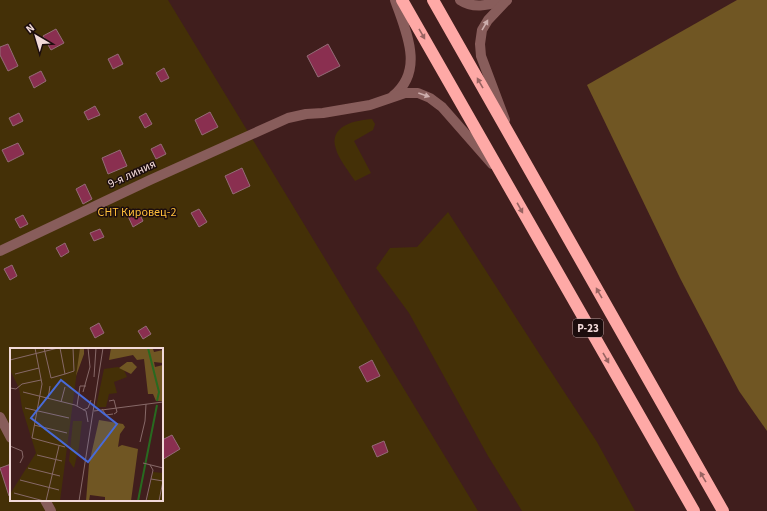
<svg xmlns="http://www.w3.org/2000/svg" width="767" height="511" font-family="'Source Sans 3',sans-serif">
  <rect width="100%" height="100%" fill="#401e1d"/>
  <g fill="#443007" fill-rule="evenodd">
    <path d="M0,0H168L478,511H0ZM11,349H162V500H11Z"/>
    <path d="M372,119L375,124L373,130L354,141L371,173L355,181C350,173 338,158 336,149C328,126 355,120 372,119Z"/>
    <polygon points="448,212 544,361 597,442 635,511 522,511 488,456 409,313 376,268 390,248 417,247"/>
  </g>
  <polygon fill="#705623" points="737,0 767,0 767,431 739,391 680,278 587,85"/>
  <g fill="#8a2f50" stroke="#946c77">
    <polygon points="56,29 64,43 51,50 43,36"/>
    <polygon points="8,44 18,66 8,71 0,55 0,47"/>
    <polygon points="328,44 340,66 318,77 307,56"/>
    <polygon points="118,54 123,64 113,69 108,59"/>
    <polygon points="164,68 169,78 161,82 156,73"/>
    <polygon points="41,71 46,81 34,88 29,77"/>
    <polygon points="95,106 100,115 88,120 84,112"/>
    <polygon points="210,112 218,127 202,135 195,120"/>
    <polygon points="19,113 23,121 13,126 9,118"/>
    <polygon points="146,113 152,124 145,128 139,117"/>
    <polygon points="18,143 24,154 8,162 2,150"/>
    <polygon points="161,144 166,154 156,159 151,149"/>
    <polygon points="120,150 127,166 108,174 102,158"/>
    <polygon points="242,168 250,186 233,194 225,176"/>
    <polygon points="85,184 92,199 83,204 76,189"/>
    <polygon points="137,209 143,221 133,227 127,214"/>
    <polygon points="199,209 207,222 199,227 191,213"/>
    <polygon points="23,215 28,224 20,228 15,219"/>
    <polygon points="100,229 104,237 94,241 90,233"/>
    <polygon points="65,243 69,252 61,257 56,248"/>
    <polygon points="12,265 17,276 10,280 4,269"/>
    <polygon points="99,323 104,333 95,338 90,328"/>
    <polygon points="146,326 151,334 143,339 138,331"/>
    <polygon points="372,360 380,376 367,382 359,367"/>
    <polygon points="172,435 180,449 162,460 162,440"/>
    <polygon points="384,441 388,452 377,457 372,446"/>
    <polygon points="11,464 11,495 9,496 0,468"/>
  </g>
  <g fill="none" stroke-linecap="round" stroke-linejoin="round">
    <g stroke="#885d5b" stroke-width="10">
      <path d="M460,0C475,10 491,4 507,0"/>
      <path d="M393,96C425,70 406,32 395,0"/>
      <polyline points="505,120 481,56 480,44 482,30 488,20 507,0"/>
      <polyline points="0,251 150,180 288,118 306,114 323,113 370,105 405,93 418,93 430,98 442,107 492,164"/>
      <polyline points="0,417 11,438"/>
      <polyline points="45,500 51,511"/>
    </g>
    <g stroke="#fea9a6" stroke-width="12">
      <polyline points="402,0 694,511"/>
      <polyline points="433,0 723,511"/>
    </g>
  </g>
  <defs><path id="oneway-solid" d="M-6-.8H1V-3.2L6.5 0L1 3.2V.8H-6Z"/></defs>
  <g fill="#cdaead">
    <use href="#oneway-solid" transform="translate(485 25) rotate(-60)"/>
    <use href="#oneway-solid" transform="translate(424 95) rotate(19)"/>
  </g>
  <g fill="#986361">
    <use href="#oneway-solid" transform="translate(422 34) rotate(60)"/>
    <use href="#oneway-solid" transform="translate(480 83) rotate(-120)"/>
    <use href="#oneway-solid" transform="translate(520 208) rotate(61)"/>
    <use href="#oneway-solid" transform="translate(599 293) rotate(-120)"/>
    <use href="#oneway-solid" transform="translate(606 358) rotate(60)"/>
    <use href="#oneway-solid" transform="translate(703 477) rotate(-120)"/>
  </g>
  <g text-anchor="middle" dominant-baseline="central" stroke-width="3" stroke-linejoin="round" paint-order="stroke">
    <rect fill="#1c0d0d" stroke="#b29c9c" stroke-width="1" x="573" y="319" width="30" height="18" rx="3"/>
    <g font-size="11" font-weight="bold" fill="#f2dad9">
      <text x="588" y="328">Р-23</text>
    </g>
    <g font-size="12" fill="#f2dad9" stroke="#1c0d0d">
      <text transform="translate(132 174) rotate(-25)">9-я линия</text>
    </g>
    <g font-size="12" fill="#febf3a" stroke="#1c0d0d">
      <text x="137" y="212">СНТ Кировец-2</text>
    </g>
  </g>
  <g transform="translate(10 348)">
    <rect width="153" height="153" fill="#401e1d"/>
    <path d="M0,0H70L50,153H0V146L26,105L12,60L9,40L0,22ZM108,19L114,22L117,29L104,34L107,45L99,46L96,59H86L94,21ZM63,73H72L69,99L64,120L59,113ZM143,124L153,125V153H137Z" fill="#443007"/>
    <path d="M70,0H74V6L66,28ZM101,0H146L143,1L144,4L153,2V15L144,14L145,19L153,17V53H146L143,46H138L134,11L127,12L123,7L99,12ZM117,14H122L127,19L121,26L109,20ZM89,72L113,76L115,79L110,86L108,99L112,97L128,101L121,153H95V149L80,147L79,153H76L79,116Z" fill="#705623"/>
    <path fill="none" stroke="#286a20" stroke-width="2" d="M138,0L149,44L147,53M128,153L147,57"/>
    <path fill="none" stroke="#876968" stroke-width="1" d="M25,0L32,36L22,90L55,99M34,0L41,30L55,26L50,0M0,12L48,0M5,26L29,20M55,26L64,23L63,0M84,29L86,0M0,40L6,41L12,36L31,32M13,44L65,57L76,63L78,74M73,44L80,19L78,0M38,51L40,38M99,53L104,52L107,64L104,66M51,54L55,39M67,58L70,38H76M15,60L59,70M92,61L96,67L103,66M73,62L78,60L81,52M84,63L153,54M24,77L57,85M130,94L135,73L136,56M0,98L12,103L13,109L10,115M27,107L52,113M133,115L153,120M18,120L50,128M141,131L153,133M10,132L49,142M4,145L34,153M36,153L49,98M69,153L93,0M136,153L143,122L140,117M149,153L153,133"/>
    <path fill="#486ad8" fill-opacity="0.15" stroke="#486ad8" stroke-width="2" d="M51,32L107,76L78,114L21,70Z"/>
    <rect width="153" height="153" fill="none" stroke="#f2dad9" stroke-width="2"/>
  </g>
  <g transform="translate(36 36) rotate(322)" stroke="#1c0d0d" stroke-width="3" paint-order="stroke">
  <path d="M0-3L7 15L0 10L-7 15Z" fill="#f2dad9"/>
  <text y="-6" font-size="11" font-weight="bold" text-anchor="middle" fill="#f2dad9">N</text>
  </g>
</svg>
